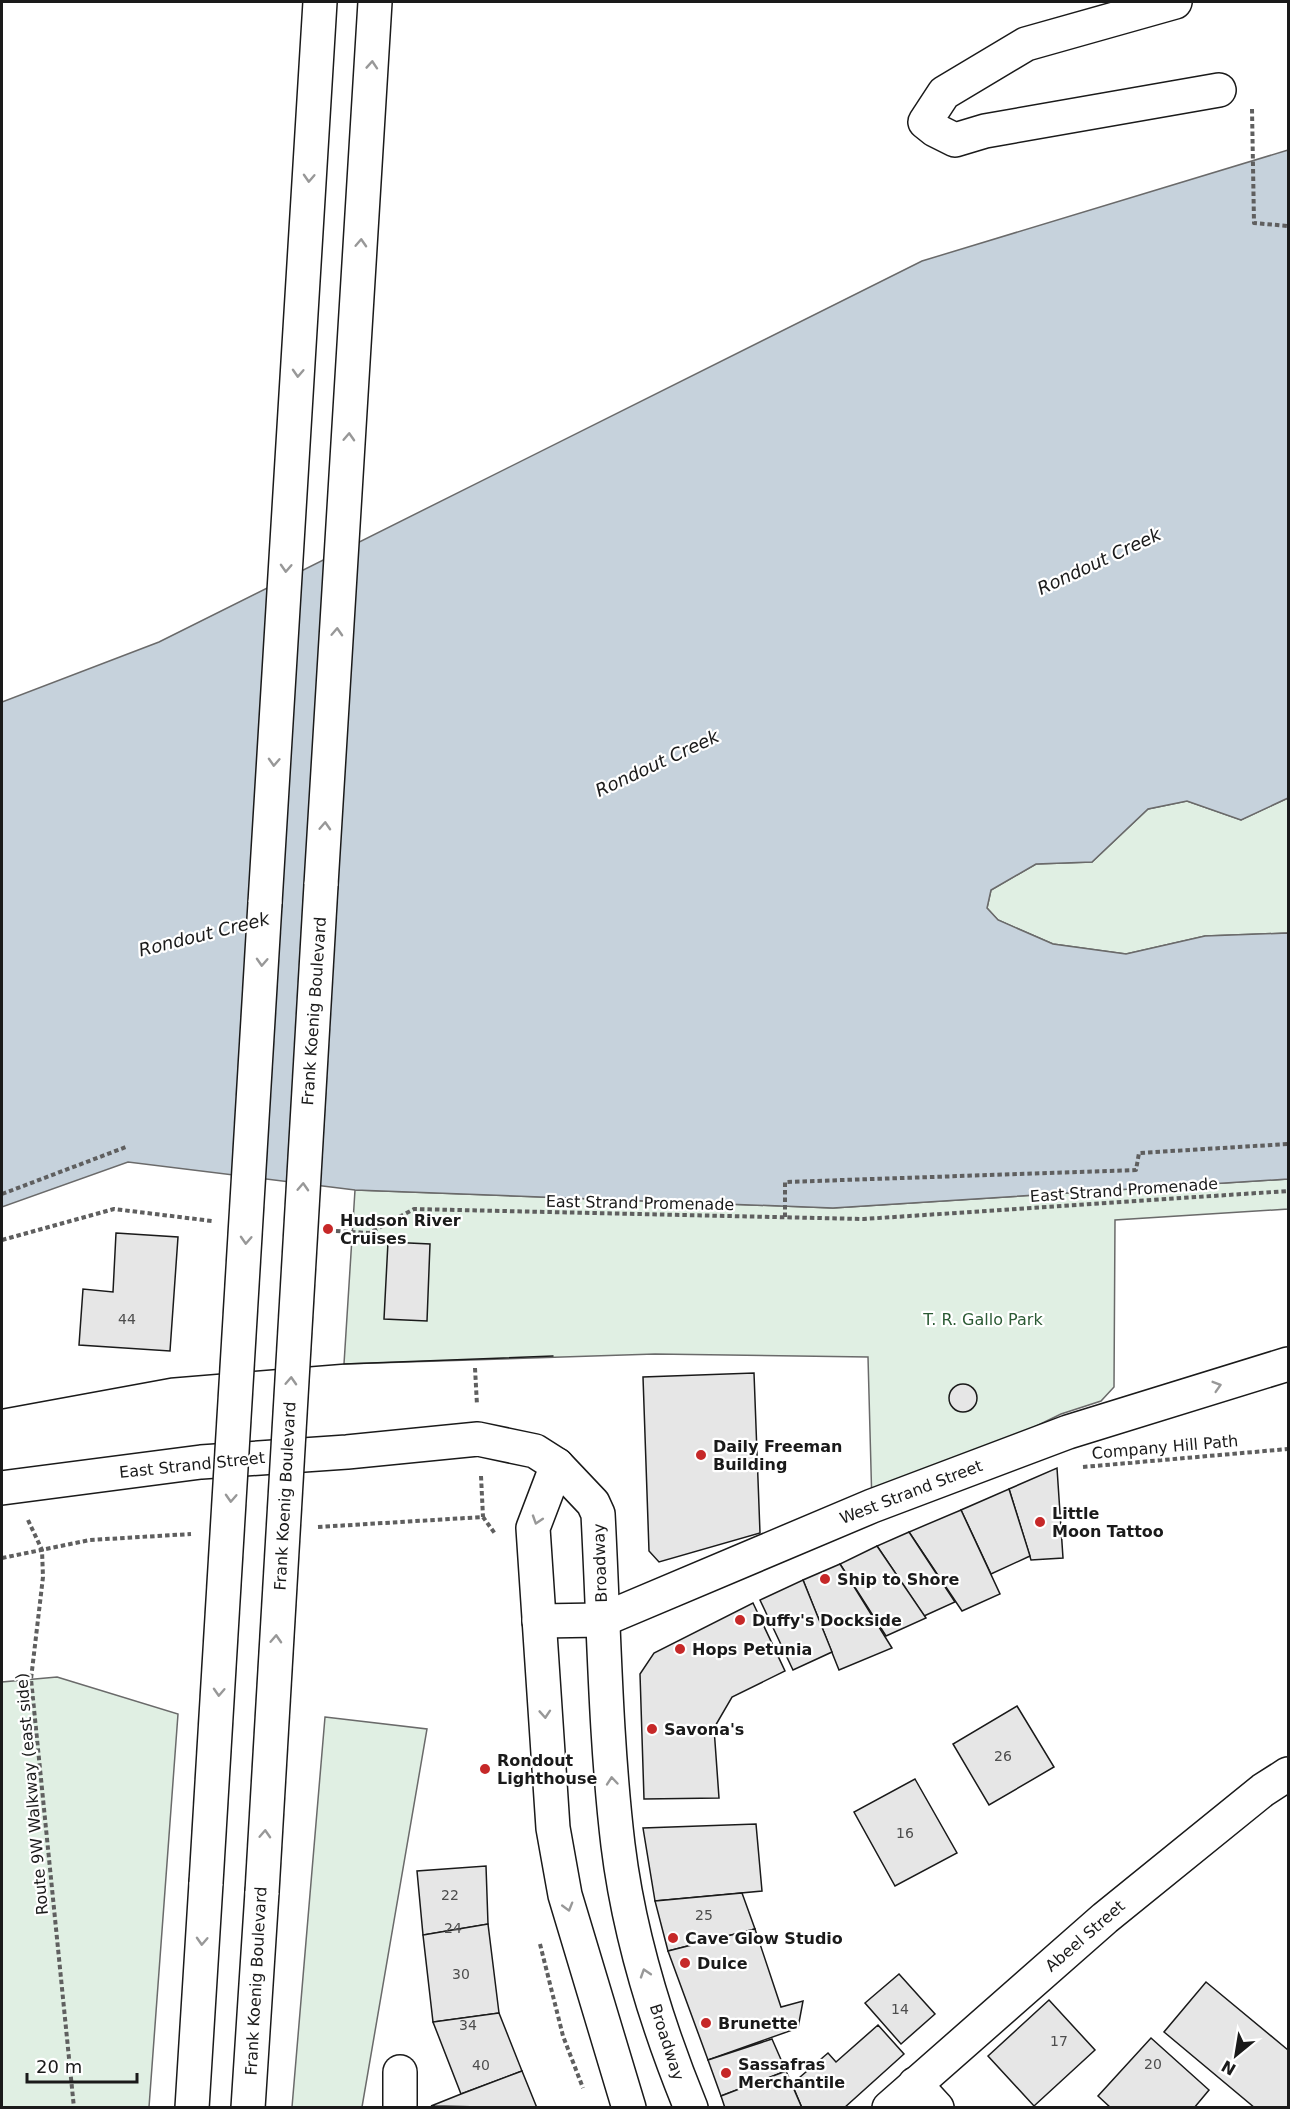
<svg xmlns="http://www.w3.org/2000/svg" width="1290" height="2109" font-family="'DejaVu Sans',sans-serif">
  <rect width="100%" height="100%" fill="#fff"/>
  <g fill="#e0efe3" stroke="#6a6a6a" stroke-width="1.5">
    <polygon points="1288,798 1288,933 1205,936 1126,954 1053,944 998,920 987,908 991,890 1036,864 1092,862 1148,809 1187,801 1241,820"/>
    <polygon points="1288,1179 1288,1209 1115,1220 1114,1387 1101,1401 1061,1414 872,1506 868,1357 655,1354 344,1364 355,1190 833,1208"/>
    <polygon points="57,1677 178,1714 149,2107 2,2107 2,1682"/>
    <polygon points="325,1717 427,1729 362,2107 292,2107"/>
  </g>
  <polygon fill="#c6d2dc" stroke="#6a6a6a" stroke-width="1.5" points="1288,150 1288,798 1241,820 1187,801 1148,809 1092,862 1036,864 991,890 987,908 998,920 1053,944 1126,954 1205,936 1288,933 1288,1179 833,1208 355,1190 128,1162 2,1207 2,702 159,642 922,261"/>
  <g fill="#e6e6e6" stroke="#1a1a1a" stroke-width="1.5">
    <polygon points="116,1233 178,1237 170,1351 79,1345 83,1289 113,1292"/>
    <polygon points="388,1242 430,1244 427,1321 384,1319"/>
    <polygon points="754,1373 760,1533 659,1562 649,1551 643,1377"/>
    <circle cx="963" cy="1398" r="14"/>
    <polygon points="1057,1468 1063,1558 1031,1560 1009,1489"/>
    <polygon points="1009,1489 1030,1556 991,1574 961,1510"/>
    <polygon points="961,1510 1000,1594 962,1611 909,1532"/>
    <polygon points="909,1532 955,1602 924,1616 877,1546"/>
    <polygon points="877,1546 926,1618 886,1636 840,1564"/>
    <polygon points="840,1564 892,1648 839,1670 803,1580"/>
    <polygon points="803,1580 832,1652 793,1670 760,1600"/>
    <polygon points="753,1603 785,1671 732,1697 714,1728 719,1798 644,1799 640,1674 654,1653"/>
    <polygon points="1017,1706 1054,1767 989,1805 953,1744"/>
    <polygon points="915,1779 957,1853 895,1886 854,1812"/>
    <polygon points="756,1824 762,1891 655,1901 643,1828"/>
    <polygon points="486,1866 488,1924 423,1935 417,1871"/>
    <polygon points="742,1893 755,1929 668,1951 655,1901"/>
    <polygon points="488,1924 499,2013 433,2022 423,1935"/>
    <polygon points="755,1929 781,2007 803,2001 798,2028 708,2060 668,1951"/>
    <polygon points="899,1974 935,2014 901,2044 865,2003"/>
    <polygon points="1206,1982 1288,2050 1288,2108 1255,2108 1164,2032"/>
    <polygon points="1049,2000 1095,2050 1034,2106 988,2056"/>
    <polygon points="499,2013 522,2071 461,2094 433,2022"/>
    <polygon points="878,2025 904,2054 844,2108 802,2108 792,2084 828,2053 836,2062"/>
    <polygon points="1151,2038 1209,2090 1194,2108 1111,2108 1098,2096"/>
    <polygon points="772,2039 786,2071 721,2096 708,2060"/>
    <polygon points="522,2071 537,2108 431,2106 461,2094"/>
    <polygon points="786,2071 802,2108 725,2108 721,2096"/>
  </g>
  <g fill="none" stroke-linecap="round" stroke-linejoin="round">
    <g stroke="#1a1a1a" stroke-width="36">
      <g id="minor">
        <polyline points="1175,2 1026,44 944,93 925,122 935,130 955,140 985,131 1219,90"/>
        <polyline points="557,1465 533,1528 553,1828 565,1895 629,2108"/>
        <path d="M2,1488L201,1462L347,1452L478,1439L535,1451L557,1465L593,1503L598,1514C604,1625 605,1736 618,1845C629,1935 657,2025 691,2108"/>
        <polyline points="539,1621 602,1620 872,1506 1068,1432 1288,1364"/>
        <polyline points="400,2072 400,2108"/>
        <polyline points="915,2084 937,2108"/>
        <polyline points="889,2108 1105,1918 1263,1790 1288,1774"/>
      </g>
    </g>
    <g stroke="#1a1a1a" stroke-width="36">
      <g id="major">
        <polyline points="321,885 375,2"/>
        <polyline points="265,903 320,2"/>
        <polyline points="192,2108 206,1883"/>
        <polyline points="248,2108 262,1892"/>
      </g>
    </g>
    <g stroke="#5f5f5f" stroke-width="4" stroke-dasharray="4.5 3" stroke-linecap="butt">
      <polyline points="1252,109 1254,223 1288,226"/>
      <polyline points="2,1194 126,1147"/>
      <polyline points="785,1217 785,1182 1136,1170 1139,1153 1288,1144"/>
      <polyline points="336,1231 369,1233 414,1209 864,1219 1288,1191"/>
      <polyline points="2,1240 114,1209 212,1221"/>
      <polyline points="475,1368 477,1405"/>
      <polyline points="1083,1467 1288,1449"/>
      <polyline points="481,1476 483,1517"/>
      <polyline points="28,1520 42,1550 43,1577 31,1679 74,2108"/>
      <polyline points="318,1527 483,1517 496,1535"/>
      <polyline points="2,1558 90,1540 191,1534"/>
      <polyline points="540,1944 563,2036 583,2088"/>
    </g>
    <use href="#minor" stroke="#fff" stroke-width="33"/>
    <use href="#major" stroke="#fff" stroke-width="33"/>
    <polyline stroke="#1a1a1a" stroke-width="1.5" points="2,1409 171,1378 344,1364 553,1356"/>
    <g stroke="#1a1a1a" stroke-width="36" stroke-linecap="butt">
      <g id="major-bridge">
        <polyline points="206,1883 265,903"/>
        <polyline points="262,1892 321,885"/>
      </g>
    </g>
    <use href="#major-bridge" stroke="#fff" stroke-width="33"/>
  </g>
  <defs><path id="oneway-chevron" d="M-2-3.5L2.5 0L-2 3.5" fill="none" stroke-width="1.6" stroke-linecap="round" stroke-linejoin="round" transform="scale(1.5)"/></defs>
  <g stroke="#989898">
    <use href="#oneway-chevron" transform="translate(372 65) rotate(-86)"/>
    <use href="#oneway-chevron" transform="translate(309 178) rotate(93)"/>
    <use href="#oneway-chevron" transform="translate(361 243) rotate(-87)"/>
    <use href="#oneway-chevron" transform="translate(298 373) rotate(93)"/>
    <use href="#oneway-chevron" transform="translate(349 437) rotate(-87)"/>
    <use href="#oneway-chevron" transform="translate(286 568) rotate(93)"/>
    <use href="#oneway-chevron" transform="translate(337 632) rotate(-87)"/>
    <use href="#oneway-chevron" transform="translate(274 762) rotate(93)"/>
    <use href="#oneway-chevron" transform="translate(325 826) rotate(-87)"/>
    <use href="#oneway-chevron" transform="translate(262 962) rotate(93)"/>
    <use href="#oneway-chevron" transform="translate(303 1187) rotate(-87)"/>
    <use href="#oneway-chevron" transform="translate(246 1240) rotate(93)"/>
    <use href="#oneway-chevron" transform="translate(291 1381) rotate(-87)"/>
    <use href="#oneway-chevron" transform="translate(1217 1386) rotate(-17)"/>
    <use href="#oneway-chevron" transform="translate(231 1498) rotate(93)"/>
    <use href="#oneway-chevron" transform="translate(537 1520) rotate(108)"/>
    <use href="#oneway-chevron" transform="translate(276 1639) rotate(-87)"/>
    <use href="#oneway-chevron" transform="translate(219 1692) rotate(93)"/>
    <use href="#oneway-chevron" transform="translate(545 1714) rotate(86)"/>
    <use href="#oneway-chevron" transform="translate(612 1781) rotate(-95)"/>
    <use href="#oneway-chevron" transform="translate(265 1834) rotate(-87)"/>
    <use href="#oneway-chevron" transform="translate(568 1907) rotate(74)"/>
    <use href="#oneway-chevron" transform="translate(202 1941) rotate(93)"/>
    <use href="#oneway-chevron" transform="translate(645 1973) rotate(-108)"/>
  </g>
  <g fill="#c62828" stroke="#fff" stroke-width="2">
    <circle cx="328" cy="1229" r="6"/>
    <circle cx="701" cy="1455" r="6"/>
    <circle cx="1040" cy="1522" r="6"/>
    <circle cx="825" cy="1579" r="6"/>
    <circle cx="740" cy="1620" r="6"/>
    <circle cx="680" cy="1649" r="6"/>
    <circle cx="652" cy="1729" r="6"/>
    <circle cx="485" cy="1769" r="6"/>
    <circle cx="673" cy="1938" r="6"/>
    <circle cx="685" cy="1963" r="6"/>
    <circle cx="706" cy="2023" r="6"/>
    <circle cx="726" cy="2073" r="6"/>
  </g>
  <g text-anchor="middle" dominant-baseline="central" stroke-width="4.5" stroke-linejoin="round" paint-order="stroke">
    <g font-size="14" fill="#4d4d4d">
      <text x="127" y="1319">44</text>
      <text x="1003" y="1756">26</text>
      <text x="905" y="1833">16</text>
      <text x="450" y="1895">22</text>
      <text x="704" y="1915">25</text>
      <text x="453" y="1928">24</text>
      <text x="461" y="1974">30</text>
      <text x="900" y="2009">14</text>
      <text x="468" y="2025">34</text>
      <text x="1059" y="2041">17</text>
      <text x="1153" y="2064">20</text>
      <text x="481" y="2065">40</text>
    </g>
    <g font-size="16" fill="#1a1a1a" stroke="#fff">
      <text transform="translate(314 1011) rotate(-86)">Frank Koenig Boulevard</text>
      <text transform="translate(1124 1190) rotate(-4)">East Strand Promenade</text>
      <text transform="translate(640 1203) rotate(1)">East Strand Promenade</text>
      <text transform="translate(1165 1447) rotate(-5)">Company Hill Path</text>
      <text transform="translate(192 1465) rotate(-6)">East Strand Street</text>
      <text transform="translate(911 1492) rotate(-21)">West Strand Street</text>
      <text transform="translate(285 1496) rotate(-87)">Frank Koenig Boulevard</text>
      <text transform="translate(600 1563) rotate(-92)">Broadway</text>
      <text transform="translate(32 1794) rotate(-95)">Route 9W Walkway (east side)</text>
      <text transform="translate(1085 1936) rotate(-41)">Abeel Street</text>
      <text transform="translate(256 1981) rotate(-87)">Frank Koenig Boulevard</text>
      <text transform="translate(667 2042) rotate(72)">Broadway</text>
    </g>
    <g font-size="16" font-weight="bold" fill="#1a1a1a" stroke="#fff" text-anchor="start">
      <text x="340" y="1220">Hudson River<tspan x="340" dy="18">Cruises</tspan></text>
      <text x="713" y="1446">Daily Freeman<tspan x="713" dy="18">Building</tspan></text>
      <text x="1052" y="1513">Little<tspan x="1052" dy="18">Moon Tattoo</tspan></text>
      <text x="837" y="1579">Ship to Shore</text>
      <text x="752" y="1620">Duffy's Dockside</text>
      <text x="692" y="1649">Hops Petunia</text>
      <text x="664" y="1729">Savona's</text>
      <text x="497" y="1760">Rondout<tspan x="497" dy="18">Lighthouse</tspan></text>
      <text x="685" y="1938">Cave Glow Studio</text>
      <text x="697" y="1963">Dulce</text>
      <text x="718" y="2023">Brunette</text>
      <text x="738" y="2064">Sassafras<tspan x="738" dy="18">Merchantile</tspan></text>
    </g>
    <g font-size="16" fill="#2b5a34" stroke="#fff">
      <text x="983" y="1319">T. R. Gallo Park</text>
    </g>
    <g font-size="18" font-style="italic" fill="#1a1a1a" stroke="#fff">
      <text transform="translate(1099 561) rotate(-25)">Rondout Creek</text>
      <text transform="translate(657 763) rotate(-25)">Rondout Creek</text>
      <text transform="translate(204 934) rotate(-14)">Rondout Creek</text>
    </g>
  </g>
  <rect width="1290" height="2109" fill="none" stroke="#1a1a1a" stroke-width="6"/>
  <g transform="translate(1236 2055) rotate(210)" stroke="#ffffff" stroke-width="4.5" paint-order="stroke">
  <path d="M0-4.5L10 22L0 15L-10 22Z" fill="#1a1a1a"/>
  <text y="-9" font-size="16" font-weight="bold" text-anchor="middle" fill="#1a1a1a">N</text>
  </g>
  <path d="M27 2073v9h110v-9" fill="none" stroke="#1a1a1a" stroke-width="3"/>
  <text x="36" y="2073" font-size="18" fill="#1a1a1a" stroke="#ffffff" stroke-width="4.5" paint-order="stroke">20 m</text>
</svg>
